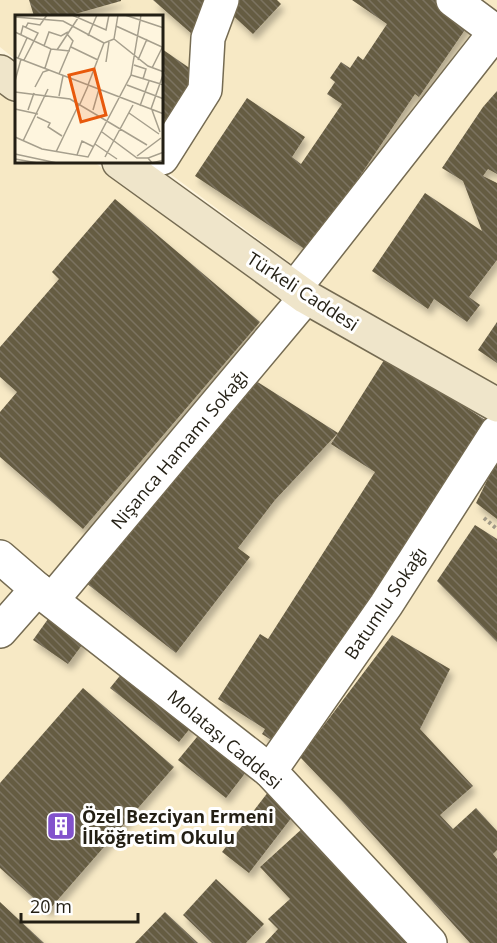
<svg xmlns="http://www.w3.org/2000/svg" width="497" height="943" font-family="'Open Sans',sans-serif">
  <defs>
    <pattern id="building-back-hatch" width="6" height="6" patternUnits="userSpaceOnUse" patternTransform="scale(1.5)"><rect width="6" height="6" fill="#655b43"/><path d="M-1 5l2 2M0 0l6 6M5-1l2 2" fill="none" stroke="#7b7360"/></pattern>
    <filter id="shadow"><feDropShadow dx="3.5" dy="6" stdDeviation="3" flood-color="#0004"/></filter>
  </defs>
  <rect width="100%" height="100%" fill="#fef5de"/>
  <g fill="#f7e9c5">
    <polygon points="0,0 497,0 497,390 316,282 154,162 162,162 162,16 16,16 16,60 0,47"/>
    <polygon points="0,92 16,105 16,162 94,162 177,224 497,434 497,943 0,943"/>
  </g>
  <g fill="url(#building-back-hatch)" filter="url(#shadow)">
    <polygon points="29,0 121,0 121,1 68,16 34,16"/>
    <polygon points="153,0 208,0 215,7 192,34"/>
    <polygon points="237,0 277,0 281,4 253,34 227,10"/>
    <polygon points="352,0 440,0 471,21 419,97 415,94 309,252 195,176 247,98 305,137 292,157 301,164 342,104 327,94 335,82 330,78 341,62 350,68 358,56 363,60 387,24"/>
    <polygon points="162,49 201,76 162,131"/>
    <polygon points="497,91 497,174 488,169 483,176 497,183 497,260 469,297 480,305 467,322 434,299 428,309 372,271 425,193 482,231 463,181 442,168 483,107"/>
    <polygon points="115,199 260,322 83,529 0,457 0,412 17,392 0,377 0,347 59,279 52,272"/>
    <polygon points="497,322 497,363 478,350"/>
    <polygon points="386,357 490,423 282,747 262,734 265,729 218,699 260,634 268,639 375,472 331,444 338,433 275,500 238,548 250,557 176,653 86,583 163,490 199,452 256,381 338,433"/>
    <polygon points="497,460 497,519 476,503"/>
    <polygon points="475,525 497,539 497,642 437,581"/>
    <polygon points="53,612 88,637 68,664 33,640"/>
    <polygon points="392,635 450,669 420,729 473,786 440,815 453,829 476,808 497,831 497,850 493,854 497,859 497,943 470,943 343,802 300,757"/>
    <polygon points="127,667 196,721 179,742 110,688"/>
    <polygon points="83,688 174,767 48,911 0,868 0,783"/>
    <polygon points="206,726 253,763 226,798 178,760"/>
    <polygon points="272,787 299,808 249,873 222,852"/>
    <polygon points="304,827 412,943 265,943 278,929 268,919 290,899 260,867"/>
    <polygon points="216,879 264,924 246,943 212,943 183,915"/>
    <polygon points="0,902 44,943 0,943"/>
    <polygon points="165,912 198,943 135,943"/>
  </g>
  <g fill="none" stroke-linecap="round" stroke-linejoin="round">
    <g stroke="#756b52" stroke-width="36">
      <g id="street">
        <polyline points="453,0 496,32"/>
        <polyline points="162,158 205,90 208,38 222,0"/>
        <polyline points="294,289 497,30"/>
        <polyline points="0,557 37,589 270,771 430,943"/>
        <polyline points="52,600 306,297"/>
        <polyline points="0,631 37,589"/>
        <polyline points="270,771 386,605 497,432"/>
      </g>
    </g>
    <g stroke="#756b52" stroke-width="36">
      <g id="secondary">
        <polyline points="0,72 16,84"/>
        <polyline points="119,162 306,297 497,405"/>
      </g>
    </g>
    <polyline stroke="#a09987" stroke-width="4" stroke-dasharray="3 3" stroke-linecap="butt" points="484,518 497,529"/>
    <use href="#street" stroke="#fff" stroke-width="33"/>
    <use href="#secondary" stroke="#efe5ca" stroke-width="33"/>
  </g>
  <defs>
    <g id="building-square" transform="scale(1.5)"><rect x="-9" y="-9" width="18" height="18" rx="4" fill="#8253cc" stroke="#fff"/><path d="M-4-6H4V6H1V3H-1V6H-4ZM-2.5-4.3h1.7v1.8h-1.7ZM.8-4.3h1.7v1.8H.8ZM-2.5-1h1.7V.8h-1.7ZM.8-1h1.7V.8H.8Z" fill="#fff"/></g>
  </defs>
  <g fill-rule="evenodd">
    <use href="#building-square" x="61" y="826"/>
  </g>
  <g text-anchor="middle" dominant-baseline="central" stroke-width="6" stroke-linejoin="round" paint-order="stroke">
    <g font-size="18" fill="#231f14" stroke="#fff">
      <text transform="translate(303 291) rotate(33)">Türkeli Caddesi</text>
      <text transform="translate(179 449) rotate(-50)">Nişanca Hamamı Sokağı</text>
      <text transform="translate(385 603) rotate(-56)">Batumlu Sokağı</text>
      <text transform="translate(225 739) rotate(40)">Molataşı Caddesi</text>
    </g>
    <g font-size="18" font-weight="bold" fill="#231f14" stroke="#fff" text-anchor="start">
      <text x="82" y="816">Özel Bezciyan Ermeni<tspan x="82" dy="21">İlköğretim Okulu</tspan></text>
    </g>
  </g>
  <g transform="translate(15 15)">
    <rect width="148" height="148" fill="#fef5de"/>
    <path fill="none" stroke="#a69f8d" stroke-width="1.5" d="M57,0L91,15L94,0M110,0L149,13M0,2L48,6L89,28M101,11L147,32M11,12L13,8L25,10L32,0M0,17L36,34L55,36M6,19L8,11L23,18L9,45M73,21L82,0M99,24L133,51L149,57M99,24L103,0M29,31L34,17L46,21L53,17M56,32L83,45M42,35L65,0M0,42L149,99M3,43L12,23M123,45L132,24M91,47L94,27M119,50L131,54L128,64M30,53L36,34M137,53L148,31M44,59L58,26L52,19M116,60L149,70M0,66L6,44M73,70L89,28L99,24M112,70L149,84M20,72L28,57L34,55M0,77L55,84L132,130M44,81L48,61M65,89L73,71M125,91L134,66M0,94L23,99M136,94L149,57M13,95L19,78M78,95L84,74M137,95L145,117M114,98L144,119M22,102L35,108L33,112L47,121M87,117L122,143H133M0,122L27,134L73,142L116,60L126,0M8,126L33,74M80,129L102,144M41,137L64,89M149,137L133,143L137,148L149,145M0,139L42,148M62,140L67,126L79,132M122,141L146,123M90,142L118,90M0,144L23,148"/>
    <path fill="#e8590c" fill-opacity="0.15" stroke="#e8590c" stroke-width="3" d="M79,54L91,100L66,107L54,60Z"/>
    <rect width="148" height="148" fill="none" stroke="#231f14" stroke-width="3"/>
  </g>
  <path d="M21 913v9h117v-9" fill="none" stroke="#231f14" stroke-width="3"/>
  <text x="30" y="913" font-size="18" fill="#231f14" stroke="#ffffff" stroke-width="4.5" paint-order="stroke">20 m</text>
</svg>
